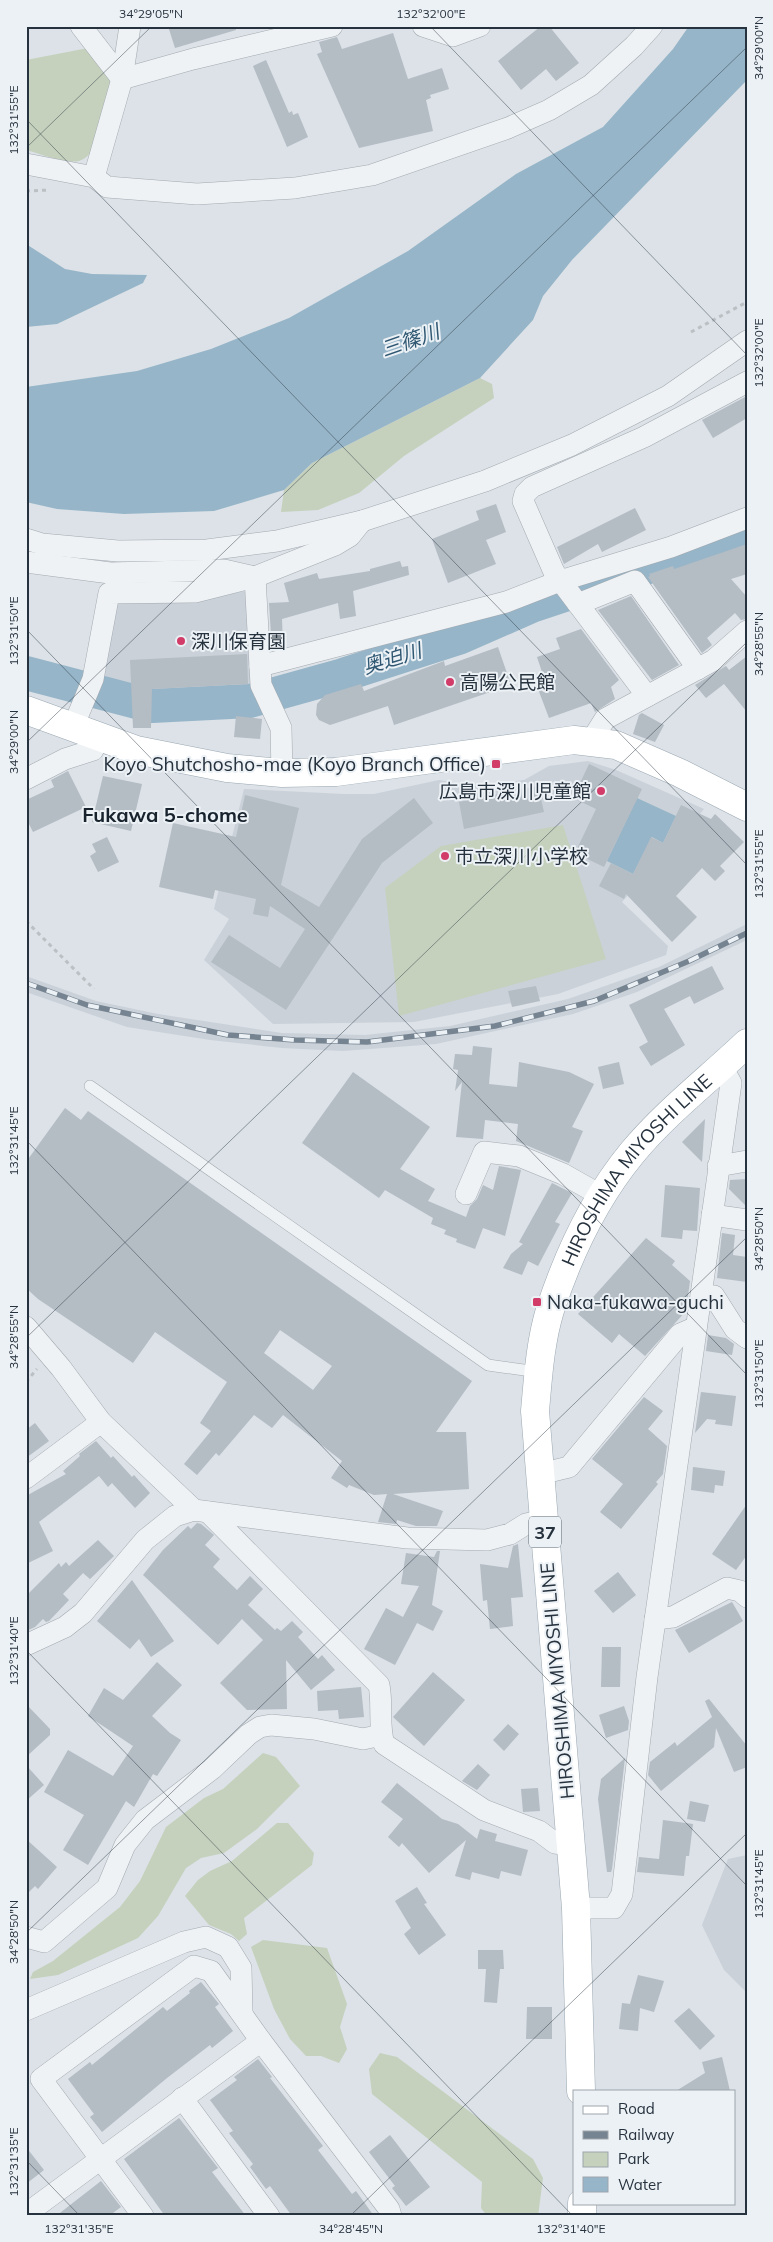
<svg xmlns="http://www.w3.org/2000/svg" width="773" height="2242" font-family="Mulish,'Noto Sans JP',sans-serif">
  <rect width="100%" height="100%" fill="#dce2e7"/>
  <g fill="#cad1d9">
    <polygon points="248,591 254,690 157,695 129,690 103,682 114,601 193,599"/>
    <polygon points="588,761 616,770 704,809 622,902 668,946 666,955 558,994 414,1022 273,1024 204,960 229,919 214,909 244,789 344,794 374,794 439,780 473,786 524,780 549,766"/>
    <polygon points="747,924 747,940 637,992 573,1014 436,1044 343,1051 282,1048 210,1040 127,1027 26,992 26,976 96,1001 158,1014 282,1033 365,1035 450,1026 568,999 659,967"/>
    <polygon points="747,1855 747,1993 724,1970 702,1925 728,1859"/>
  </g>
  <g fill="#c5d1bd">
    <path d="M88,48L112,81C107,101 102,155 79,161C63,164 42,154 26,150V60Z"/>
    <polygon points="480,378 492,384 494,398 404,456 359,493 318,510 281,512 284,490 312,463"/>
    <polygon points="563,825 606,959 399,1016 385,888 441,846"/>
    <polygon points="263,1753 276,1757 300,1786 257,1829 224,1853 201,1858 186,1868 158,1916 138,1938 58,1975 30,1979 33,1972 53,1961 120,1907 140,1881 166,1827 204,1798 223,1789"/>
    <polygon points="277,1823 288,1823 314,1853 312,1865 244,1918 247,1934 239,1941 231,1934 209,1925 185,1896 198,1880 210,1871 232,1861"/>
    <polygon points="263,1940 327,1948 347,2004 340,2027 347,2049 339,2063 321,2056 306,2056 290,2039 274,2009 251,1947"/>
    <polygon points="380,2053 397,2057 533,2159 543,2178 538,2216 487,2216 481,2208 482,2182 372,2094 369,2069"/>
  </g>
  <g fill="#96b5c8">
    <polygon points="689,26 747,26 747,80 572,260 543,296 533,320 480,378 312,463 284,490 214,511 124,514 57,509 26,502 26,387 137,371 211,349 289,318 408,251 516,174 603,127 673,49"/>
    <polygon points="26,244 65,269 92,274 147,275 143,283 57,324 26,327"/>
    <polygon points="637,798 676,816 663,843 652,837 633,874 607,861"/>
  </g>
  <g fill="none" stroke-linecap="round" stroke-linejoin="round">
    <polyline stroke="#96b5c8" stroke-width="34" points="26,673 152,706 250,701 343,675 461,637 534,605 672,559 747,531"/>
  </g>
  <g fill="#b4bcc4" fill-rule="evenodd">
    <polygon points="168,26 236,26 236,30 175,48"/>
    <polygon points="541,26 549,26 579,63 556,81 546,69 521,90 498,61"/>
    <polygon points="393,33 408,79 442,68 449,89 430,95 431,98 426,100 433,131 359,148 317,54 322,52 319,42 337,37 342,49"/>
    <polygon points="266,60 289,113 292,111 293,115 298,113 308,137 287,147 253,66"/>
    <polygon points="747,396 747,418 713,438 702,420"/>
    <polygon points="496,504 506,532 486,540 496,564 448,583 432,539 479,520 476,511"/>
    <polygon points="635,508 646,530 602,552 598,544 564,564 557,547"/>
    <polygon points="747,544 747,574 731,579 747,597 747,619 741,620 735,613 707,638 712,645 702,653 648,577 650,576 649,574 673,566 674,569"/>
    <polygon points="400,561 402,567 408,566 409,575 353,591 356,616 340,619 338,603 282,619 283,647 272,650 269,603 289,602 284,583 317,573 319,579 370,571 370,569"/>
    <polygon points="631,596 679,665 652,680 598,610"/>
    <polygon points="581,629 619,680 611,687 615,699 595,712 591,703 549,718 535,681 544,678 537,657 560,649 556,638"/>
    <polygon points="498,647 511,685 394,725 388,706 330,725 319,720 316,715 317,704 325,695 361,684 364,691 444,661 445,666"/>
    <polygon points="247,654 248,684 152,689 151,728 133,728 130,660"/>
    <polygon points="747,656 747,712 724,684 706,698 695,685 726,666 729,670"/>
    <polygon points="642,713 664,725 655,742 633,734 639,715"/>
    <polygon points="236,716 262,719 260,739 234,737"/>
    <polygon points="589,764 642,789 604,867 575,853 596,809 573,798"/>
    <polygon points="68,771 86,807 33,832 26,818 26,800 54,787 51,780"/>
    <polygon points="103,776 142,784 131,831 92,822"/>
    <polygon points="538,786 544,812 464,829 459,802"/>
    <polygon points="245,795 299,808 281,885 319,907 362,839 414,798 433,823 382,863 286,1010 211,962 229,935 280,968 305,929 270,906 268,917 253,914 256,899 215,890 213,899 159,887 173,823 236,837"/>
    <polygon points="681,805 711,819 715,814 744,842 720,866 725,871 715,881 702,868 676,896 697,917 672,942 626,894 624,899 599,886 611,863 633,874 651,837 663,843"/>
    <polygon points="107,837 119,862 98,872 90,856 96,852 92,844"/>
    <polygon points="712,966 724,989 694,1004 690,996 664,1009 685,1045 651,1066 639,1047 648,1042 629,1005"/>
    <polygon points="536,986 540,1001 512,1007 508,991"/>
    <polygon points="473,1046 492,1048 489,1084 517,1087 519,1062 569,1072 594,1084 572,1127 583,1131 569,1163 516,1141 518,1124 485,1120 483,1139 456,1137 462,1082 455,1091 458,1070 453,1069 455,1054 472,1055"/>
    <polygon points="619,1062 624,1084 603,1089 598,1067"/>
    <polygon points="353,1072 430,1127 400,1169 435,1189 428,1201 466,1217 470,1206 477,1199 483,1185 493,1190 499,1166 521,1170 505,1236 483,1228 475,1249 456,1242 457,1239 444,1234 446,1230 431,1224 433,1218 385,1190 379,1198 302,1143"/>
    <path d="M65,1108L81,1120L88,1111L472,1381L436,1432H466L469,1489L393,1494L443,1511L437,1526H416L397,1520L396,1524L378,1522L387,1494L374,1495L349,1485L347,1488L331,1478L342,1461L283,1415L272,1428L254,1415L219,1456L216,1453L197,1475L184,1464L211,1431L200,1423L227,1382L155,1332L133,1363L38,1299L26,1288V1162ZM280,1330L332,1366L313,1390L264,1353Z"/>
    <polygon points="705,1119 702,1162 682,1142"/>
    <polygon points="747,1179 747,1207 729,1189 730,1180"/>
    <polygon points="552,1183 572,1193 555,1222 560,1224 538,1266 528,1261 522,1275 503,1268 511,1254 523,1244 519,1242"/>
    <polygon points="665,1185 700,1188 697,1231 683,1230 682,1239 661,1237"/>
    <polygon points="722,1233 735,1235 733,1255 747,1257 747,1282 717,1278"/>
    <polygon points="646,1238 675,1261 672,1265 690,1281 686,1311 645,1356 619,1334 612,1343 578,1314"/>
    <polygon points="708,1335 726,1338 734,1344 732,1355 706,1351"/>
    <polygon points="701,1392 736,1396 732,1426 715,1424 716,1420 707,1419 695,1433"/>
    <polygon points="644,1397 663,1411 648,1429 667,1446 663,1474 656,1482 658,1484 621,1529 600,1512 623,1484 592,1459"/>
    <polygon points="35,1423 49,1441 26,1458 26,1430"/>
    <polygon points="96,1441 111,1458 113,1456 132,1477 134,1475 150,1493 135,1508 112,1483 108,1487 99,1476 39,1522 53,1551 26,1564 26,1496 66,1474 63,1471 80,1456 79,1454"/>
    <polygon points="693,1467 725,1471 723,1486 715,1485 714,1493 691,1490"/>
    <polygon points="747,1504 747,1555 736,1570 712,1554"/>
    <polygon points="197,1523 201,1524 214,1535 205,1545 220,1559 213,1567 237,1590 250,1576 263,1589 248,1605 275,1630 277,1628 281,1631 292,1621 303,1632 298,1637 318,1659 322,1655 335,1670 311,1690 286,1660 287,1709 247,1710 220,1683 263,1640 242,1619 218,1645 143,1575 163,1550 188,1526 191,1529"/>
    <polygon points="98,1540 114,1556 90,1579 83,1573 63,1594 69,1600 49,1621 46,1622 43,1619 35,1627 26,1631 26,1596 59,1563 61,1567 66,1562 69,1566"/>
    <polygon points="518,1544 523,1597 511,1598 513,1626 490,1629 487,1600 483,1601 480,1564 508,1568 513,1546"/>
    <polygon points="437,1551 440,1551 432,1605 443,1611 433,1631 417,1623 395,1665 364,1649 386,1608 403,1617 419,1586 401,1584 406,1553 434,1557"/>
    <polygon points="618,1572 636,1595 613,1613 594,1591"/>
    <polygon points="132,1580 174,1641 151,1657 139,1639 130,1649 97,1621"/>
    <polygon points="732,1602 743,1621 689,1653 675,1630"/>
    <polygon points="602,1647 621,1647 620,1687 601,1687"/>
    <polygon points="157,1662 182,1685 152,1716 170,1733 181,1740 157,1776 153,1774 134,1807 126,1801 88,1865 63,1850 84,1815 44,1792 68,1750 113,1776 133,1746 88,1716 104,1688 123,1700"/>
    <polygon points="433,1672 465,1700 424,1746 393,1717"/>
    <polygon points="361,1687 364,1717 339,1719 338,1710 318,1711 317,1691"/>
    <polygon points="709,1699 747,1746 747,1767 734,1772 716,1728 714,1747 661,1791 648,1775 650,1762 675,1742 677,1746 712,1717 705,1701"/>
    <polygon points="26,1704 50,1729 50,1735 26,1757"/>
    <polygon points="624,1706 629,1721 628,1730 606,1738 599,1715"/>
    <polygon points="508,1724 519,1734 504,1751 493,1740"/>
    <polygon points="625,1758 612,1869 611,1872 607,1872 598,1799 601,1779"/>
    <polygon points="478,1764 490,1775 477,1790 462,1781"/>
    <polygon points="26,1765 44,1785 26,1801"/>
    <polygon points="397,1783 442,1819 458,1824 477,1839 480,1829 497,1834 495,1841 528,1850 521,1876 501,1871 499,1879 472,1872 470,1880 455,1876 466,1840 429,1873 402,1843 399,1847 388,1837 403,1819 381,1802"/>
    <polygon points="538,1788 540,1811 523,1812 521,1789"/>
    <polygon points="690,1801 709,1805 705,1822 687,1819"/>
    <polygon points="663,1820 693,1824 689,1856 686,1856 684,1876 637,1872 639,1857 659,1859"/>
    <polygon points="26,1839 57,1867 38,1889 35,1886 26,1895"/>
    <polygon points="417,1887 427,1903 424,1904 446,1935 419,1955 404,1934 411,1928 395,1901"/>
    <polygon points="478,1950 503,1950 504,1969 500,1969 497,2003 484,2002 486,1969 478,1969"/>
    <polygon points="638,1975 664,1981 654,2012 640,2008 638,2031 619,2029 622,2003 630,2004"/>
    <polygon points="201,1982 219,2004 215,2007 233,2031 212,2048 210,2045 167,2078 102,2132 90,2117 94,2114 68,2079 90,2062 92,2065 163,2007 167,2011 190,1993 189,1991"/>
    <polygon points="527,2007 552,2007 552,2039 526,2039"/>
    <polygon points="689,2008 715,2036 700,2050 674,2021"/>
    <polygon points="722,2057 730,2091 676,2091 705,2073 702,2062"/>
    <polygon points="258,2059 272,2077 270,2078 323,2146 318,2150 352,2194 356,2191 374,2216 292,2216 270,2186 266,2189 250,2167 253,2164 229,2133 233,2131 210,2100 237,2080 234,2077"/>
    <polygon points="179,2118 218,2168 212,2172 246,2216 165,2216 124,2159"/>
    <polygon points="390,2135 430,2187 406,2206 392,2188 395,2186 369,2152"/>
    <polygon points="26,2147 44,2170 26,2184"/>
    <polygon points="101,2181 121,2207 109,2216 56,2216"/>
  </g>
  <g fill="none" stroke-linecap="round" stroke-linejoin="round">
    <g stroke="#a2aab1" stroke-width="12">
      <polyline id="lane" points="90,1086 488,1365 538,1372"/>
    </g>
    <g stroke="#a2aab1" stroke-width="22">
      <g id="street">
        <polyline points="81,26 122,79"/>
        <polyline points="423,26 453,36 480,26"/>
        <polyline points="122,79 193,59 332,26"/>
        <polyline points="26,164 94,177 107,187 197,194 295,188 372,175 508,128 549,110 591,85 634,46 652,26"/>
        <polyline points="94,177 122,79 130,26"/>
        <polyline points="26,539 42,544 118,551 207,550 277,541 362,521 485,481 572,445 668,396 747,341"/>
        <polyline points="26,562 110,573 224,570 255,577 261,685 281,728 282,773"/>
        <polyline points="578,604 635,581 698,669"/>
        <polyline points="260,666 506,602 560,581 671,547 747,518"/>
        <polyline points="647,696 554,572 523,501 525,494 532,487 644,437 747,382"/>
        <polyline points="73,727 93,679 109,593 195,592 255,577 335,545 350,536 362,521"/>
        <polyline points="591,741 605,719 714,660 747,631"/>
        <polyline points="26,779 65,759 93,750 99,736"/>
        <polyline points="718,1166 747,1161"/>
        <polyline points="466,1194 484,1152 519,1156 563,1174 602,1196"/>
        <polyline points="712,1215 747,1220"/>
        <polyline points="701,1295 714,1296 735,1329 747,1338"/>
        <polyline points="26,1327 61,1368 101,1422 194,1510"/>
        <polyline points="540,1474 569,1467 680,1334 696,1327"/>
        <polyline points="26,1478 101,1422"/>
        <path d="M208,1512L379,1685C383,1705 378,1725 384,1744L484,1810L539,1831L555,1843L569,1845"/>
        <polyline points="655,1619 673,1617 727,1588 740,1591 747,1597"/>
        <polyline points="26,1645 65,1627 83,1613 145,1540 175,1516 194,1510 407,1538 487,1540 510,1534 526,1524 544,1520"/>
        <polyline points="576,1908 614,1908 622,1894 647,1677 731,1083 722,1067"/>
        <polyline points="26,1937 44,1942 107,1888 125,1845 145,1820 212,1769 249,1734 260,1727 271,1725 314,1729 363,1739 381,1735"/>
        <polyline points="26,2010 184,1942 206,1937 228,1947 241,1968 242,2013"/>
        <polyline points="182,2098 269,2216"/>
        <polyline points="26,2214 261,2041"/>
        <polyline points="143,2216 41,2079 194,1966 211,1971 261,2041 389,2209 391,2216"/>
      </g>
    </g>
    <g stroke="#9ba8b3" stroke-width="29">
      <g id="primary">
        <polyline points="26,710 136,750 227,768 282,773 336,772 574,740 616,745 680,773 747,807"/>
        <path id="s1" d="M581,2091L576,1908L535,1411C538,1378 540,1343 550,1310C568,1255 595,1198 632,1153C665,1113 709,1079 747,1043"/>
        <polyline points="582,2216 582,2203"/>
      </g>
    </g>
    <g stroke="#bbc0c5" stroke-width="3" stroke-dasharray="4 4" stroke-linecap="butt">
      <polyline points="26,191 49,190"/>
      <polyline points="691,332 747,302"/>
      <polyline points="26,921 94,989"/>
      <polyline points="26,1382 37,1369"/>
    </g>
    <use href="#lane" stroke="#eff2f5" stroke-width="11"/>
    <use href="#street" stroke="#eff2f5" stroke-width="21"/>
    <use href="#primary" stroke="#fff" stroke-width="28"/>
    <g stroke="#768491" stroke-width="5.5">
      <polyline id="rail" points="26,983 87,1005 228,1035 295,1040 367,1042 495,1026 594,1001 689,961 747,933"/>
    </g>
    <use href="#rail" stroke="#ecf1f5" stroke-width="4" stroke-dasharray="11" stroke-linecap="butt"/>
  </g>
  <path fill="none" stroke="#26323e" stroke-width="1" stroke-opacity="0.45" d="M430,26L747,355M26,119L747,865M26,148L152,26M26,629L747,1375M26,743L747,47M26,1140L747,1886M26,1338L747,642M26,1650L573,2216M26,1933L747,1237M26,2160L80,2216M350,2216L747,1833"/>
  <g fill="#d13d68" stroke="#ecf1f5" stroke-width="2">
    <circle cx="181" cy="641" r="5"/>
    <circle cx="450" cy="682" r="5"/>
    <rect x="491" y="759" width="10" height="10" rx="2.5"/>
    <circle cx="601" cy="791" r="5"/>
    <circle cx="445" cy="856" r="5"/>
    <rect x="532" y="1297" width="10" height="10" rx="2.5"/>
  </g>
  <g text-anchor="middle" dominant-baseline="central" stroke-width="4" stroke-linejoin="round" paint-order="stroke">
    <rect fill="#ecf1f5" stroke="#616b75" stroke-width="1" x="529" y="1516.5" width="32" height="31" rx="4"/>
    <g font-size="18" font-weight="bold" fill="#26323e">
      <text x="545" y="1532">37</text>
    </g>
    <g font-size="19" fill="#26323e" stroke="#ecf1f5" text-anchor="start">
      <text x="191" y="641">深川保育園</text>
      <text x="460" y="682">高陽公民館</text>
      <text x="486" y="764" text-anchor="end">Koyo Shutchosho-mae (Koyo Branch Office)</text>
      <text x="591" y="791" text-anchor="end">広島市深川児童館</text>
      <text x="455" y="856">市立深川小学校</text>
      <text x="547" y="1302">Naka-fukawa-guchi</text>
    </g>
    <g font-size="19" fill="#26323e" stroke="#ecf1f5">
      <text stroke="none"><textPath href="#s1" startOffset="951">HIROSHIMA MIYOSHI LINE</textPath></text>
      <text transform="translate(557 1681) rotate(-95)">HIROSHIMA MIYOSHI LINE</text>
    </g>
    <g font-size="20" font-style="italic" fill="#2f5772" stroke="#ecf1f5">
      <text transform="translate(410 340) rotate(-19)">三篠川</text>
      <text transform="translate(392 658) rotate(-17)">奥迫川</text>
    </g>
    <g font-size="20" font-weight="bold" fill="#18232e" stroke="#ecf1f5">
      <text x="165" y="814">Fukawa 5-chome</text>
    </g>
  </g>
  <rect width="773" height="2242" fill="none" stroke="#ecf1f5" stroke-width="55"/>
  <rect x="573" y="2090" width="162" height="115" fill="#ecf1f5" stroke="#9da5ac"/>
  <rect x="583" y="2106" width="25" height="8" fill="#ffffff" stroke="#9da5ac"/>
  <text x="618" y="2114" font-size="15" fill="#26323e">Road</text>
  <rect x="583" y="2131" width="25" height="8" fill="#768491" stroke="#9da5ac"/>
  <text x="618" y="2140" font-size="15" fill="#26323e">Railway</text>
  <rect x="583" y="2152" width="25" height="15" fill="#c5d1bd" stroke="#9da5ac"/>
  <text x="618" y="2164" font-size="15" fill="#26323e">Park</text>
  <rect x="583" y="2177" width="25" height="15" fill="#96b5c8" stroke="#9da5ac"/>
  <text x="618" y="2190" font-size="15" fill="#26323e">Water</text>
  <rect x="28" y="28" width="718" height="2186" fill="none" stroke="#26323e" stroke-width="2"/>
  <g font-size="12" text-anchor="middle" fill="#26323e">
    <text x="151" y="18">34°29'05"N</text>
    <text x="431" y="18">132°32'00"E</text>
    <text transform="translate(759 48) rotate(-90)" y="4">34°29'00"N</text>
    <text transform="translate(14 120) rotate(-90)" y="4">132°31'55"E</text>
    <text transform="translate(759 353) rotate(-90)" y="4">132°32'00"E</text>
    <text transform="translate(14 631) rotate(-90)" y="4">132°31'50"E</text>
    <text transform="translate(759 644) rotate(-90)" y="4">34°28'55"N</text>
    <text transform="translate(14 742) rotate(-90)" y="4">34°29'00"N</text>
    <text transform="translate(759 864) rotate(-90)" y="4">132°31'55"E</text>
    <text transform="translate(14 1141) rotate(-90)" y="4">132°31'45"E</text>
    <text transform="translate(759 1239) rotate(-90)" y="4">34°28'50"N</text>
    <text transform="translate(14 1337) rotate(-90)" y="4">34°28'55"N</text>
    <text transform="translate(759 1374) rotate(-90)" y="4">132°31'50"E</text>
    <text transform="translate(14 1651) rotate(-90)" y="4">132°31'40"E</text>
    <text transform="translate(759 1884) rotate(-90)" y="4">132°31'45"E</text>
    <text transform="translate(14 1932) rotate(-90)" y="4">34°28'50"N</text>
    <text transform="translate(14 2162) rotate(-90)" y="4">132°31'35"E</text>
    <text x="79" y="2233">132°31'35"E</text>
    <text x="351" y="2233">34°28'45"N</text>
    <text x="571" y="2233">132°31'40"E</text>
  </g>
</svg>
